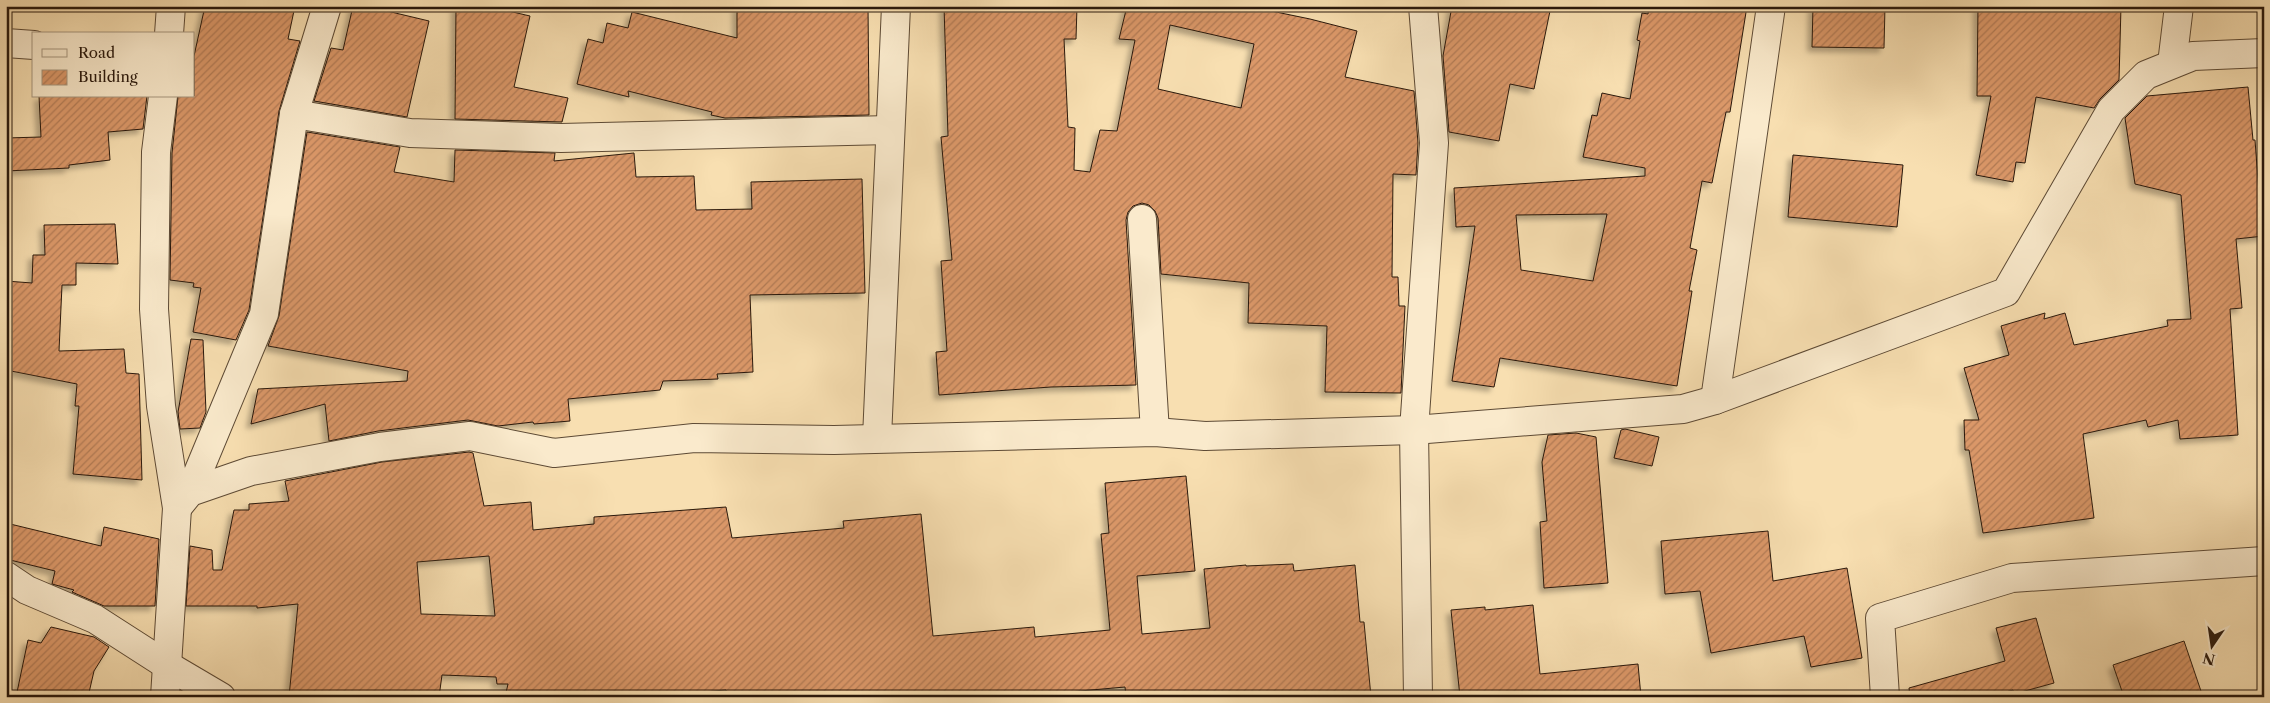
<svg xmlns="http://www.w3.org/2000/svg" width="2270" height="703" font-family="'Libre Caslon Text',serif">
  <defs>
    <pattern id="building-hatch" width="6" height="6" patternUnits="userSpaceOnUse" patternTransform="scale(1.25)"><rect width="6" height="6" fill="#db9869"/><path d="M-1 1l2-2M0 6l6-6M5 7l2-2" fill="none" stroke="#b27b55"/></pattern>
    <filter id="shadow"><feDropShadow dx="-4.5" dy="4.5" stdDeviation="2.5" flood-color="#0004"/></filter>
  </defs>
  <rect width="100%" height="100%" fill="#f8dfb1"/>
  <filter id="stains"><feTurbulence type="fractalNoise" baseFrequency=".004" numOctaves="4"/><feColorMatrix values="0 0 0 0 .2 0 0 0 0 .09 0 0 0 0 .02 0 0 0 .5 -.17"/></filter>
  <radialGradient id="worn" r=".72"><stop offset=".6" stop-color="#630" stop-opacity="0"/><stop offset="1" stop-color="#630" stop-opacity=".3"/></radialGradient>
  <g fill="url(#building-hatch)" stroke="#29180c" fill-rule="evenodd" filter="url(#shadow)">
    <polygon points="205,6 295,6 288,39 300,41 279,111 249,310 236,340 193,332 201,288 193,287 194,283 170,280 172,153 178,96 194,96 194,56"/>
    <polygon points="353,6 366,6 429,21 407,117 314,101 331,48 343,50"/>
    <polygon points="456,6 487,6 530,16 514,87 568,98 562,122 455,119"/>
    <polygon points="737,6 868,6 869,115 725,118 711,115 712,112 628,91 629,97 577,84 588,39 603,43 607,23 628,28 632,12 737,38"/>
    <path d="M944,6H1077L1076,39H1064L1068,127L1075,128L1074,170L1090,172L1100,130L1117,131L1135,40L1119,39L1127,6H1247L1310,19L1357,31L1345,77L1414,91L1418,143L1416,175L1393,174L1392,277H1398L1399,306H1405L1401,393L1325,392L1327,326L1248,323L1249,283L1161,274L1158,218L1155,211L1149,205L1142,203L1133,206L1128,212L1126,220L1136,385L1051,387L939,395L936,352L947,351L941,261L952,260L941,137L948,136ZM1170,25L1254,44L1241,108L1158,89Z"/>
    <polygon points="1452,6 1551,6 1534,89 1510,84 1499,141 1449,132 1443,56"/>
    <path d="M1649,6H1747L1730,112H1726L1712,183L1702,181L1690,248L1697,250L1689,291H1692L1677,386L1500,358L1494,387L1452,381L1475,226L1456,227L1454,188L1645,176V168L1583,157L1592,115L1597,116L1602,93L1630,99L1640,41L1637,40L1642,13L1648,14ZM1607,214L1593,281L1521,270L1516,215Z"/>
    <polygon points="1813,6 1885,6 1884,48 1812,47"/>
    <polygon points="1978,6 2121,6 2119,80 2100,99 2094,108 2036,97 2025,163 2016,162 2013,182 1976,175 1991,96 1977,96"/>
    <polygon points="2248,87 2253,140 2255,140 2259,193 2264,193 2264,236 2236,239 2242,308 2230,309 2238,435 2180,439 2178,420 2148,427 2146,420 2083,434 2094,518 1983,533 1969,450 1965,450 1964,420 1979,420 1964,368 2009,355 2001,326 2045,313 2044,319 2065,313 2074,345 2168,326 2167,320 2191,319 2181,195 2135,184 2125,118 2147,96"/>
    <polygon points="39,96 147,96 143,129 108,132 110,160 69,165 69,168 6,171 6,138 41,137"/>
    <polygon points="307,132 400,147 394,172 454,182 455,150 555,153 554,161 634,153 636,177 694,176 696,210 752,209 751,182 862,179 865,293 750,295 753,372 717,374 718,379 663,381 660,390 568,399 570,421 534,424 533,422 498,426 468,420 378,431 329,441 325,404 251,424 258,389 407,381 408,371 268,346 279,316"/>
    <polygon points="1793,155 1903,165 1897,227 1788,217"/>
    <polygon points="115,224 118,264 76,263 76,285 62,285 59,351 124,349 126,373 139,374 142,480 73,474 79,406 75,406 77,384 6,370 6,281 32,283 33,255 45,255 44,225"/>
    <polygon points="191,339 203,340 206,412 200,428 180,429 178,412"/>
    <polygon points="1625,429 1659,437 1652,466 1614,458 1621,430"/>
    <polygon points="1576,433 1596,437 1608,583 1544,588 1540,522 1547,521 1542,462 1548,435"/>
    <path d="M469,452L473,453L484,506L531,502L533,530L594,524V517L726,507L732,538L844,528L843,521L921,514L933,636L1034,627L1035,637L1110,630L1101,534L1109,533L1105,483L1186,476L1195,571L1137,576L1142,634L1210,628L1204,569L1246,565V566L1293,564L1294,571L1355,565L1360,622H1364L1371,697H1126L1125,687L1012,697H727L726,690L641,697H505L508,684H497L496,677L442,675L439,697H289L298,604L257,608V606H186L190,546L212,550L213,570H222L234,510H249V504L289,501L285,481L382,462ZM489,556L495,616L421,614L417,562Z"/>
    <polygon points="6,523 101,546 104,527 159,539 155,606 104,606 72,592 74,590 52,584 55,571 6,559"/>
    <polygon points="1768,531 1773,581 1847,568 1862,658 1811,667 1804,636 1711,653 1700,591 1665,594 1661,541"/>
    <polygon points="1533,605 1540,674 1638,664 1641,697 1460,697 1451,610 1485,607 1485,610"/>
    <polygon points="2036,618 2054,683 2014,694 2013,690 1987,697 1910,697 1909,688 2005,661 1996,628"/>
    <polygon points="51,627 94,637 109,647 94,671 88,697 16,697 28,640 41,643"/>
    <polygon points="2184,641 2203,697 2124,697 2113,665"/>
  </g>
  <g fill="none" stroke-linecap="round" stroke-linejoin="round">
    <g stroke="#5d4a35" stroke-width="30">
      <g id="minor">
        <polyline points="169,34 171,6"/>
        <polyline points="6,43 34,45"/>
        <polyline points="2172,64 2179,6"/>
        <polyline points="163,96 156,152 154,309 161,406 177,508 165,697"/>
        <polyline points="294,114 410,133 561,138 890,130"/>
        <polyline points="1142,219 1155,432"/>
        <polyline points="1715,400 1771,6"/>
        <polyline points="877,438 896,6"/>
        <polyline points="190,492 264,314 294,114 327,6"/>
        <polyline points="177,508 190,492 251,471 380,447 470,436 554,453 694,438 834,440 1155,432 1205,436 1414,430 1683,409 1715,400 2006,292 2111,110 2146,75 2193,56 2264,53"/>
        <polyline points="6,576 27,590 95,619 165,664 221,697"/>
        <polyline points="1418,697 1414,430 1434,143 1423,6"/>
        <polyline points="1885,697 1880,618 2012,578 2264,561"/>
      </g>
    </g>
    <use href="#minor" stroke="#faeacc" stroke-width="28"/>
  </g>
  <rect width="2270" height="703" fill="none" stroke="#f8dfb1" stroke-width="25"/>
  <rect x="8" y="8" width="2255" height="688" fill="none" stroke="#29180c" stroke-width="2.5"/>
  <rect x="12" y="12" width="2245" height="678" fill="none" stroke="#29180c"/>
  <rect x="32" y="32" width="162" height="65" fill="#faeacc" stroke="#a6967f"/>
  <rect x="42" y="49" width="25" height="8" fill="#faeacc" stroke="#a6967f"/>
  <text x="78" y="58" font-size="15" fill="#29180c">Road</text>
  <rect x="42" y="70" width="25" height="15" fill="url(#building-hatch)" stroke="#a6967f"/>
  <text x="78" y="82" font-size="15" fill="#29180c">Building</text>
  <g transform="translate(2212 646) rotate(193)" stroke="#faeacc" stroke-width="4" paint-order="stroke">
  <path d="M0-4L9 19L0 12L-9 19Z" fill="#29180c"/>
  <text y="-8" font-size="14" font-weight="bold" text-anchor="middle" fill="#29180c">N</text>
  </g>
  <rect width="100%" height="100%" filter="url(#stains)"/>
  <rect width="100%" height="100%" fill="url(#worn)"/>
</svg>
